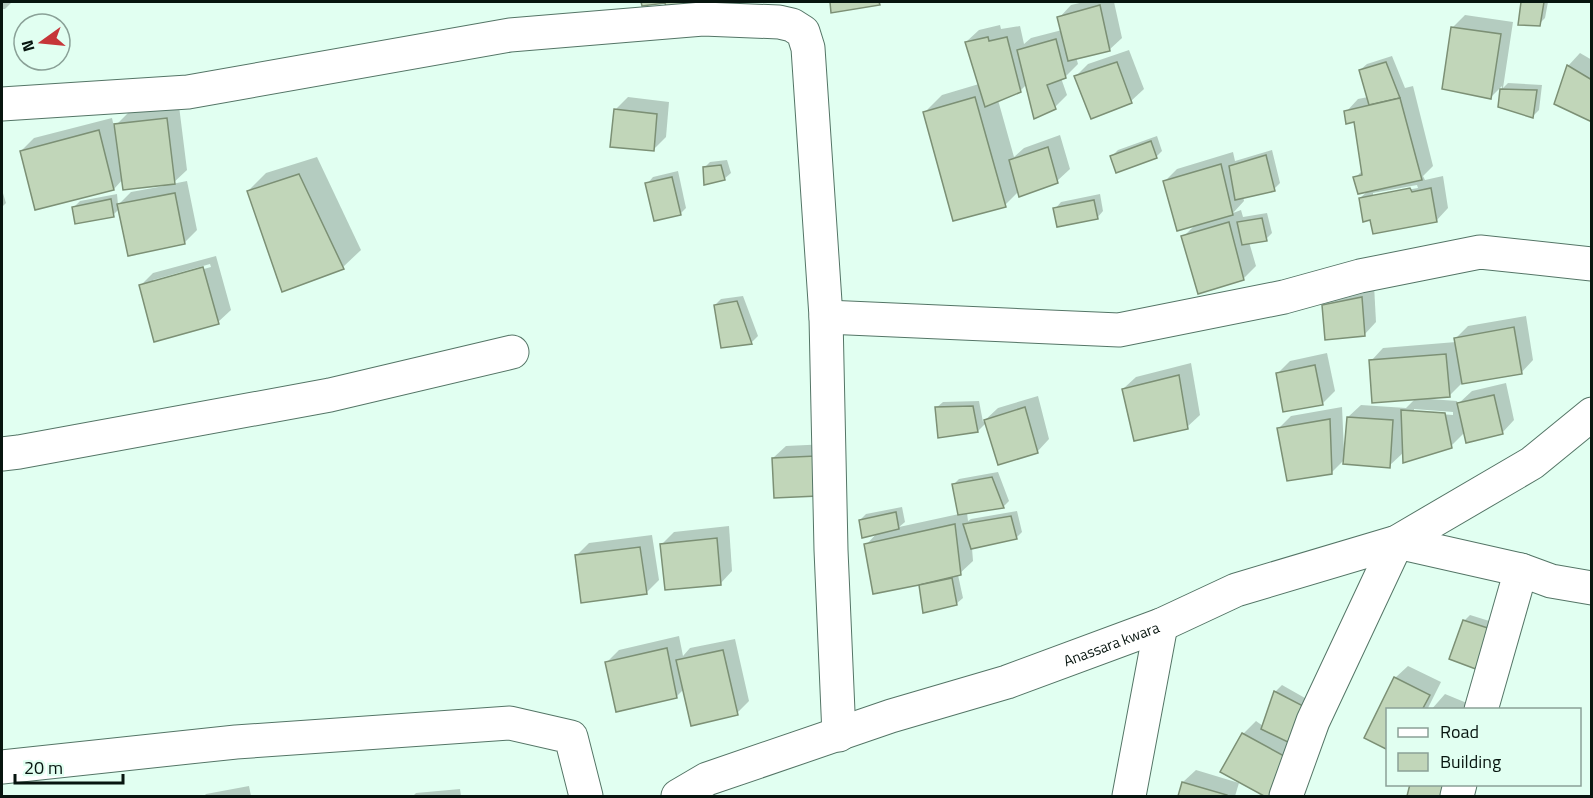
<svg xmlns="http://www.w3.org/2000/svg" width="1593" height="798" font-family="'Titillium Web',sans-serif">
  <rect width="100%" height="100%" fill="#e1fff1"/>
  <g fill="#0003" fill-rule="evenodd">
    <polygon points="2,2 12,2 5,9 2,9"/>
    <polygon points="642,2 704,2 702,4 669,11 666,2 643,4"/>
    <polygon points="832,2 882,2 879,4 832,11"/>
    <polygon points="1084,2 1114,2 1122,38 1109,50 1076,57 1078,64 1065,77 1061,78 1067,95 1055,107 1027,84 1020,91 998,100 1014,157 1024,148 1060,135 1070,169 1057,181 1019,191 1005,205 924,113 942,95 979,84 966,42 979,30 1000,25 1001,29 1020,26 1024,44 1031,38 1062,30 1059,18 1071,5"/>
    <polygon points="1523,2 1548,2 1545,18 1539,24 1520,24"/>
    <polygon points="1465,15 1513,22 1503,88 1508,83 1542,85 1539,110 1533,116 1500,106 1502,86 1491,97 1453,27"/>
    <polygon points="1129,50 1144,89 1131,101 1092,117 1075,77 1088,64"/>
    <polygon points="1580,53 1592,60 1592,121 1568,66"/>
    <path d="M1392,56L1405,88L1413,86L1433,166L1423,176L1425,180L1443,176L1448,208L1436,221L1371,218L1360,198L1369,190L1355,178L1363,170L1355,120L1346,112L1358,99L1368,97L1360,70L1367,64ZM1417,185L1418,188L1373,196V193Z"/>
    <polygon points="628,97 669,102 666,137 653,150 615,110"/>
    <polygon points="179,106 187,170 172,184 187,181 197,230 185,242 119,209 113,215 74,207 80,201 117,194 118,205 131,192 164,186 163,183 123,179 114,189 21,151 34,138 112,118 114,127 129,112"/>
    <polygon points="1157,136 1162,151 1156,157 1112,156 1118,150"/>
    <polygon points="1272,150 1280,183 1274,189 1243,196 1244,201 1233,213 1241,210 1243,217 1267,213 1272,233 1266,239 1249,242 1256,266 1243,279 1183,237 1195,225 1165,181 1177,169 1233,152 1235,161"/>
    <polygon points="317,157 361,250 343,267 248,191 266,173"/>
    <polygon points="727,160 731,173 724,179 704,168 710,162"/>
    <polygon points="678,171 686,208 680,214 647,184 653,177"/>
    <polygon points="2,190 6,203 2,207"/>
    <polygon points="1100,194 1103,211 1097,218 1055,209 1061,202"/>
    <path d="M216,256L231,310L218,322L140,286L153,273ZM210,264L211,267L153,283V280Z"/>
    <polygon points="1374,285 1376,322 1364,335 1323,306 1336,293"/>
    <polygon points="743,296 758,336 752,342 722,346 715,305 721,299"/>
    <path d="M1526,316L1533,360L1521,373L1462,383L1449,396L1430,397V399L1457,401L1458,404L1472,391L1506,383L1514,420L1502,433L1465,432L1451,446L1404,452L1389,466L1345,459L1331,473L1278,429L1291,416L1342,407L1344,451H1346L1348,417L1361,405L1406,408L1416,398L1371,361L1383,348L1456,342V338L1468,326ZM1414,409L1453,412V415L1414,412Z"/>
    <polygon points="1327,353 1335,391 1322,404 1278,373 1290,361"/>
    <polygon points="1191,363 1200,415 1187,427 1123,389 1136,377"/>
    <polygon points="1038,396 1049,439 1037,452 986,423 978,431 936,408 943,402 979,401 983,422 998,408"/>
    <polygon points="828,444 830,482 773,458 786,446"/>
    <polygon points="998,472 1009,501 1003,507 967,513 968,521 971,519 1017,511 1022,532 1016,538 972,548 973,561 958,575 963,598 956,604 924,611 921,584 866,545 877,533 860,520 866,514 902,507 905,522 899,527 959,514 953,485 959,479"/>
    <polygon points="729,526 732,571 720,584 662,544 674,532"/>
    <polygon points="652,535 659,580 646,593 576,556 589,543"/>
    <polygon points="1470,615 1499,624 1487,663 1464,621"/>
    <polygon points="679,636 683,656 690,648 735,639 749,701 737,713 684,689 676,697 607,662 619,650"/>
    <polygon points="1408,666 1441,682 1427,710 1388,710 1366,737 1395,678"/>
    <polygon points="1282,685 1312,702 1276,796 1267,796 1222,771 1243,734 1256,721 1263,726 1276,691"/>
    <polygon points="1445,694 1479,708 1478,710 1431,710"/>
    <polygon points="1196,770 1239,783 1235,796 1179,796 1183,782"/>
    <polygon points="249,786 251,796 204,796 206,794"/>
    <polygon points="460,789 461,796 413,796 416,793"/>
  </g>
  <g fill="#c1d6b9" stroke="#7c9075" stroke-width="1.5">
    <polygon points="641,2 702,2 702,5 668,13 665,3 642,6"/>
    <polygon points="830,2 879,2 880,5 831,13"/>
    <polygon points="1521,2 1544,2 1540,26 1518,25"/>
    <polygon points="1100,5 1110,51 1068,61 1057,17"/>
    <polygon points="1451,27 1501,34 1491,99 1442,89"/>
    <polygon points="988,37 989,41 1007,37 1021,92 985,107 965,42"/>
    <polygon points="1056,39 1066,78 1047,85 1056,109 1034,119 1017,50"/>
    <polygon points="1117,62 1132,103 1091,119 1074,76"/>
    <polygon points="1386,62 1400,98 1369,105 1359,70"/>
    <polygon points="1567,65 1592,80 1592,122 1554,104"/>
    <polygon points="1500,89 1537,90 1533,118 1498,107"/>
    <polygon points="975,97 1006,207 953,221 923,112"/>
    <polygon points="1400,98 1422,180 1358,194 1353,177 1362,175 1354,122 1346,124 1344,111"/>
    <polygon points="614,109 657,114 654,151 610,147"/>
    <polygon points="167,118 175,184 123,190 114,124"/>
    <polygon points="99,130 114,190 35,210 20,151"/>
    <polygon points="1151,141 1157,158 1116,173 1110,156"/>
    <polygon points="1048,147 1058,183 1019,197 1009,160"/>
    <polygon points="1266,155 1275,191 1235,200 1229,166"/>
    <polygon points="1221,164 1233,215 1177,231 1163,181"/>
    <polygon points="721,165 725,180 704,185 703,167"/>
    <polygon points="299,174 344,269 282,292 247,191"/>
    <polygon points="672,177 681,215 654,221 645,183"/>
    <polygon points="1410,188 1412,192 1431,188 1437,222 1373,234 1370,220 1363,222 1359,198"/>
    <polygon points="175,193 185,244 128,256 117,204"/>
    <polygon points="111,199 114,217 75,224 72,207"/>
    <polygon points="1094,200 1098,219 1057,227 1053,208"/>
    <polygon points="1262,218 1267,241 1242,245 1237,222"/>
    <polygon points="1229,222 1244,280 1198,294 1181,236"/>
    <polygon points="203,267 219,324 154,342 139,285"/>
    <polygon points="1362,297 1365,336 1325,340 1322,305"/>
    <polygon points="737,301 752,344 721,348 714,305"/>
    <polygon points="1514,327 1522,374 1462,384 1454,338"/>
    <polygon points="1446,354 1450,397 1372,403 1369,360"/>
    <polygon points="1315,365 1323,405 1283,412 1276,373"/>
    <polygon points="1179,375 1188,429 1134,441 1122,389"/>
    <polygon points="1494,395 1503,434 1466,443 1457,403"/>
    <polygon points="973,406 978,432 938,438 935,407"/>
    <polygon points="1025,407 1038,453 998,465 984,420"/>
    <polygon points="1401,410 1445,413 1452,448 1403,463"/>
    <polygon points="1347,417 1393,420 1390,468 1343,464"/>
    <polygon points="1330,419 1332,474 1287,481 1277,428"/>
    <polygon points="816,456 818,496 774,498 772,458"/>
    <polygon points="992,477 1004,508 958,515 952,484"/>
    <polygon points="896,512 899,529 862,538 859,520"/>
    <polygon points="1011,516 1017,539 971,549 963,524"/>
    <polygon points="955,524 961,575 919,585 873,594 864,544"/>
    <polygon points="717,538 721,585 665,590 660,544"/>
    <polygon points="640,547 647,594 581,603 575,555"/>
    <polygon points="952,578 957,605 923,613 919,585"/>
    <polygon points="1463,620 1494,630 1481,671 1449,659"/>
    <polygon points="667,648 677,698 616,712 605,662"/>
    <polygon points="723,650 738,715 691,726 676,660"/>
    <polygon points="1394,677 1430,695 1422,710 1388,710 1388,750 1364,738"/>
    <polygon points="1274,691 1307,708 1292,744 1261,729"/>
    <polygon points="1242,733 1295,762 1276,796 1264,796 1220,772"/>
    <polygon points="1182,782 1227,795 1227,796 1178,796"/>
    <polygon points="1410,784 1448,784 1445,796 1407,796"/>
  </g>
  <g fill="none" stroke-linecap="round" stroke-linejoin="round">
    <g stroke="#547566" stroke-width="35">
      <g id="minor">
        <polyline points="2,104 188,92 510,35 703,19 779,22 792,25 803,32 808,48 826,317 831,550 839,735"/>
        <polyline points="826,317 1119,330 1284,297 1360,276 1480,252 1592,264"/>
        <polyline points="2,454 19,452 330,395 512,352"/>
        <polyline points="1481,710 1521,570"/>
        <polyline points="2,767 236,742 510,723 571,737 586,796"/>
        <path id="s1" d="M678,796L707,779L891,716L1007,682L1161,625L1236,590L1397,542L1532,463L1592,414"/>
        <polyline points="1129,796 1161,625"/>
        <polyline points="1286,796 1313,721 1397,542 1521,570 1551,581 1592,588"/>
        <polyline points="1457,796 1460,784"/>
      </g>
    </g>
    <use href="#minor" stroke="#fff" stroke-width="33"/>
  </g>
  <g text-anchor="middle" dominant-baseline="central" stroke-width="5" stroke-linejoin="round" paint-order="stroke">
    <g font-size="15" fill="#07150f" stroke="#e1fff1">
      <text stroke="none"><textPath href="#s1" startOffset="460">Anassara kwara</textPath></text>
    </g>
  </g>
  <rect width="1593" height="798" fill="none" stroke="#07150f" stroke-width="6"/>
  <rect x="1386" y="708" width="195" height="78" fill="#e1fff1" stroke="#8aa197" stroke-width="1.5"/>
  <rect x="1398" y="728" width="30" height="9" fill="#ffffff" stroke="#8aa197" stroke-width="1.5"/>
  <text x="1440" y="738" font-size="18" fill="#07150f">Road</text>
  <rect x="1398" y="753" width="30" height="18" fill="#c1d6b9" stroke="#8aa197" stroke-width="1.5"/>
  <text x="1440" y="768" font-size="18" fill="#07150f">Building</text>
  <g transform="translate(42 42) rotate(255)"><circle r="28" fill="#e1fff1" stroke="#8aa197" stroke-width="1.5"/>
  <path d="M0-4.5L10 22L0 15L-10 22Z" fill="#c63639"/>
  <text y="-9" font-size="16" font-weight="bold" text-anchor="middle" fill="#07150f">N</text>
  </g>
  <path d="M15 774v9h108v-9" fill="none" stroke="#07150f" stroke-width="3"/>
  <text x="24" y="774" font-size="18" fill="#07150f" stroke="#e1fff1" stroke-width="4.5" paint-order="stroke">20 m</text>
</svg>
